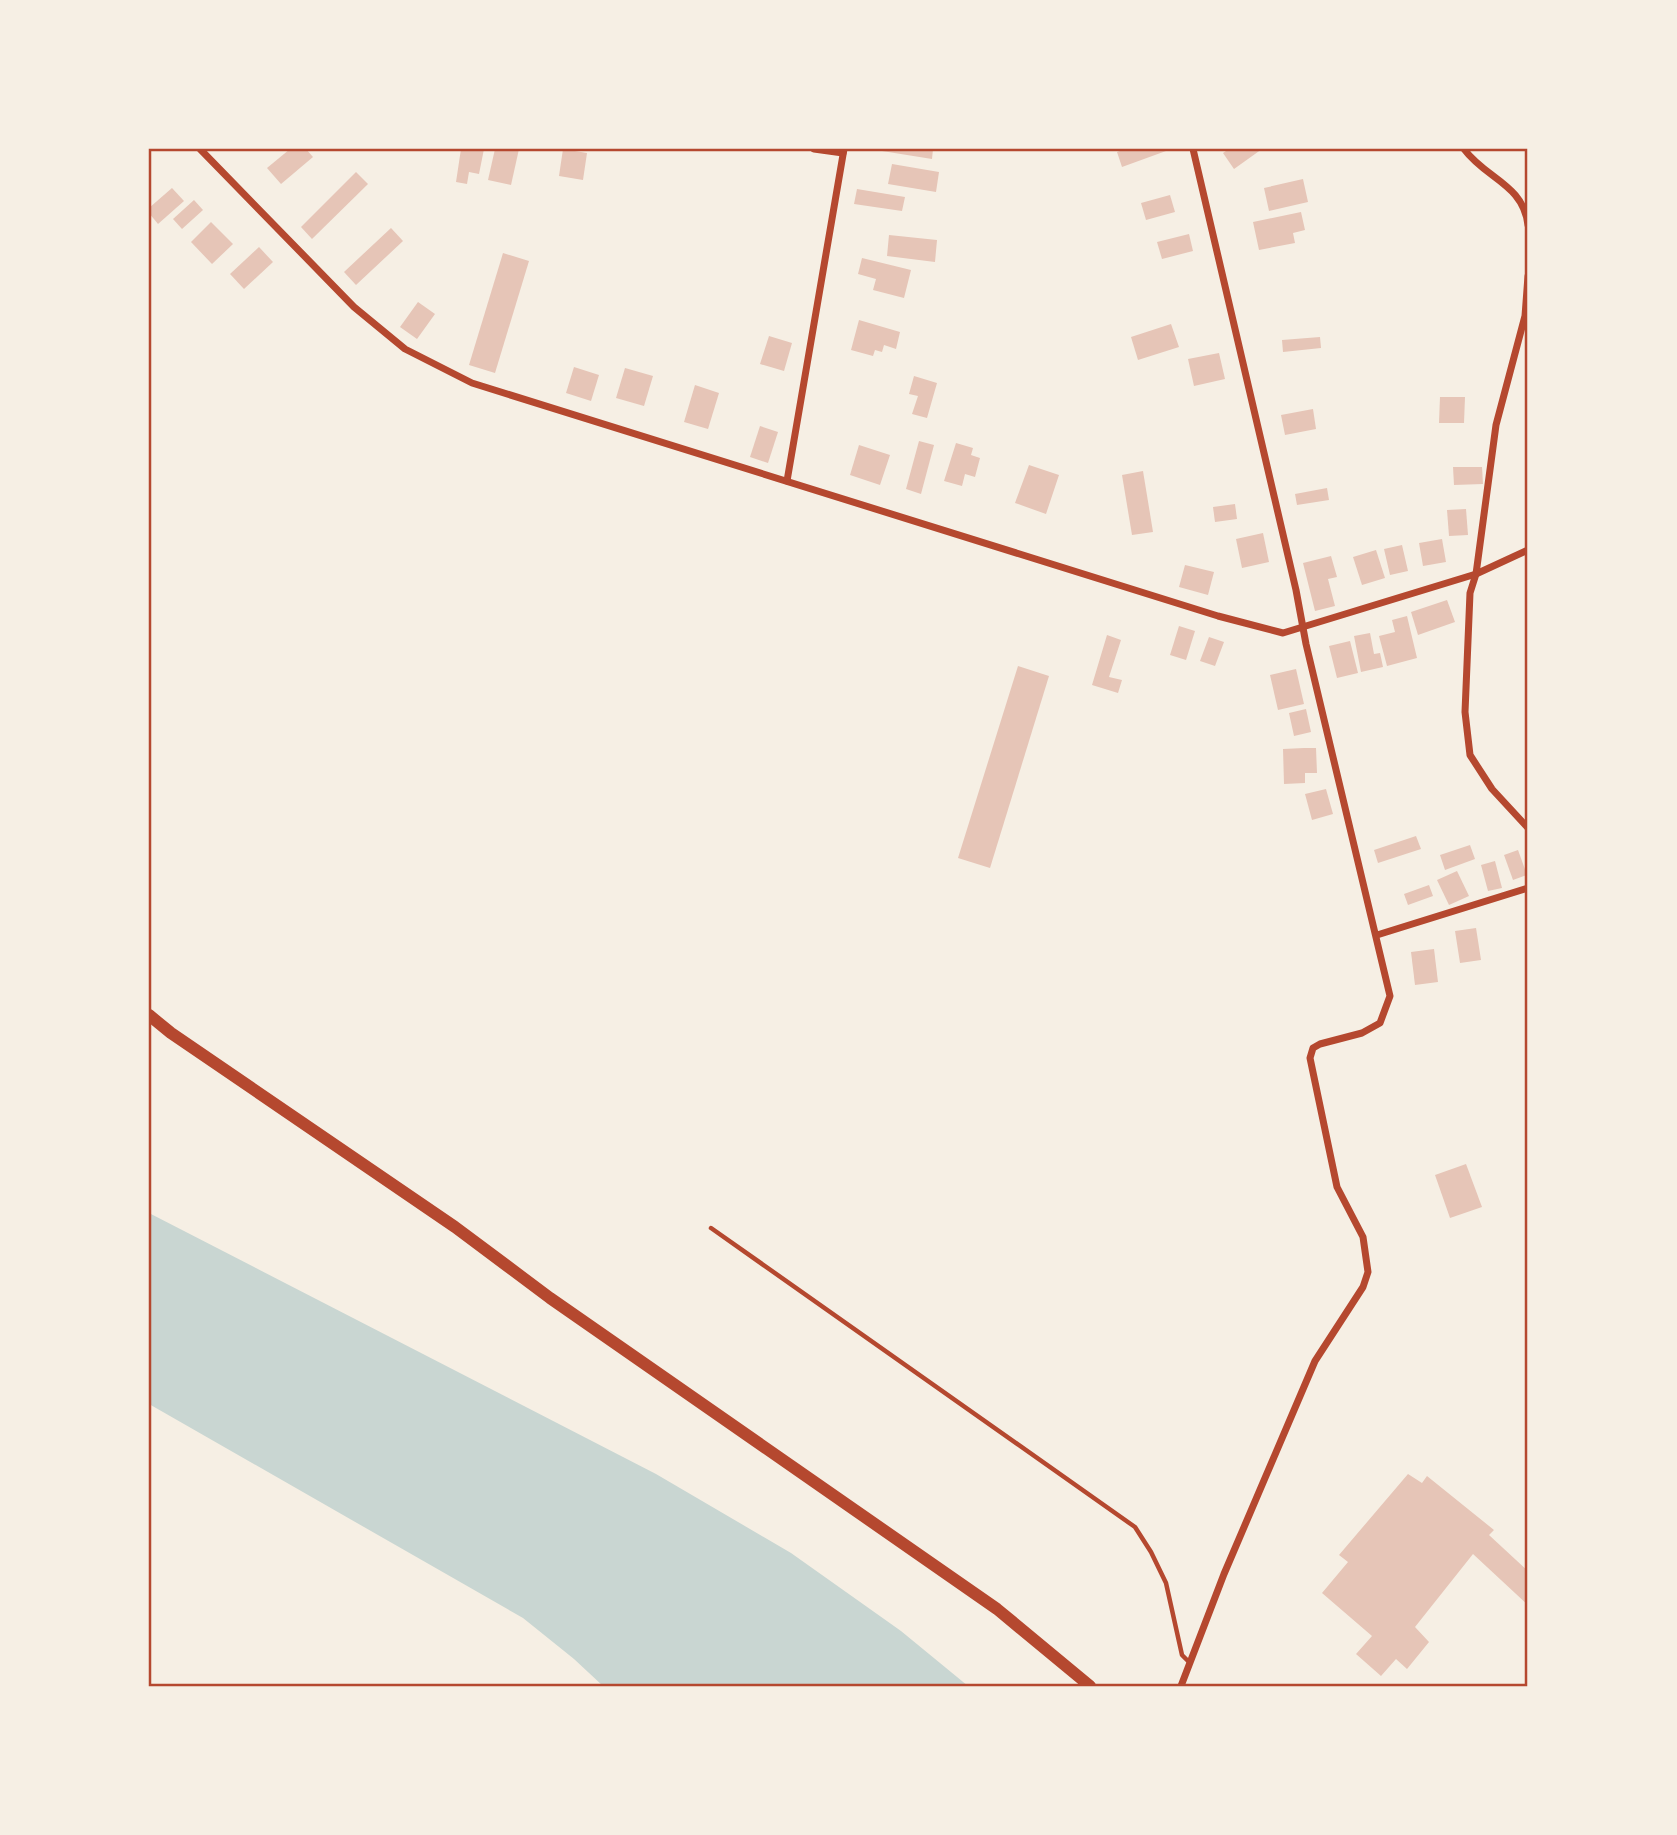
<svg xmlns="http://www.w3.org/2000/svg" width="1677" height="1835" font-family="'Space Grotesk',sans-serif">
  <rect width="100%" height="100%" fill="#f6efe4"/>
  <polygon fill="#c9d6d2" points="149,1213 656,1474 791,1553 901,1631 968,1686 603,1686 574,1659 523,1618 149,1404"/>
  <g fill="#e6c5b7">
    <polygon points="290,149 306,149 313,157 281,184 267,168"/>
    <polygon points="461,149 484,149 479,174 469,172 467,184 456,182"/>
    <polygon points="495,149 519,149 511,185 488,180"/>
    <polygon points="563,149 587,153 583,180 559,176"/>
    <polygon points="882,149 933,149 932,159 882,151"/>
    <polygon points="1125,149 1165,149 1166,151 1122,167 1117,152"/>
    <polygon points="1229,149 1262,149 1234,169 1223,153"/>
    <polygon points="892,164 939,172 936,192 888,184"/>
    <polygon points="356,172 368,184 312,239 301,227"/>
    <polygon points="1303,179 1308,202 1269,211 1264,188"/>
    <polygon points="172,188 184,201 158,224 149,213 149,208"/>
    <polygon points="857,189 905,197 902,211 854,204"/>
    <polygon points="1170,195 1175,212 1146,220 1141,203"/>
    <polygon points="194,200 203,210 182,229 173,219"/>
    <polygon points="1301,212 1305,230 1293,233 1295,243 1259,250 1253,222"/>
    <polygon points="211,222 233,244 212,264 191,242"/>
    <polygon points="391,228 403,241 356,285 344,272"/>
    <polygon points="1189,234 1193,251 1162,259 1157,242"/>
    <polygon points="889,235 937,240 935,262 887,256"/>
    <polygon points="259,247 273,262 244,289 230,274"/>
    <polygon points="503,253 529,261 495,373 469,365"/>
    <polygon points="862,258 911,270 904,298 873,290 876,279 858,274"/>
    <polygon points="418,302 435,314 417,339 400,327"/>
    <polygon points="859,320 900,332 896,349 884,345 882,352 875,350 873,356 851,350"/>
    <polygon points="1171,324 1179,347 1138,360 1131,337"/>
    <polygon points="769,336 792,343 784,371 760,364"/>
    <polygon points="1320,337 1321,348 1283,352 1282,340"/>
    <polygon points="1219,353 1225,379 1194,386 1188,359"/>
    <polygon points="574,367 599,375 591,401 566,393"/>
    <polygon points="625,368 653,376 644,406 616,398"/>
    <polygon points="914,376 937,383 927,418 912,414 918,396 909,394"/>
    <polygon points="695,385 719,393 708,429 684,422"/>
    <polygon points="1440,397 1465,397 1464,423 1439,423"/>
    <polygon points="1313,409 1316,429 1285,435 1281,415"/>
    <polygon points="760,426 778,432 768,463 750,457"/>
    <polygon points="919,441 934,445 921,494 906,489"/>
    <polygon points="956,443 973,448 971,455 980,458 975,477 965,474 962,486 944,481"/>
    <polygon points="859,445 890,455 880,485 850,475"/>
    <polygon points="1029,465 1059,475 1046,514 1015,503"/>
    <polygon points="1453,467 1482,467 1483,484 1454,485"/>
    <polygon points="1143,471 1153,532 1132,535 1122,475"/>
    <polygon points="1327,488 1329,500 1297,505 1295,494"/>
    <polygon points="1235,504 1237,519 1215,522 1213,507"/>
    <polygon points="1466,509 1468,535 1449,536 1447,510"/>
    <polygon points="1263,533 1269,562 1242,568 1236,539"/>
    <polygon points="1442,539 1446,562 1423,566 1419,543"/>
    <polygon points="1402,545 1408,571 1390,575 1384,549"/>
    <polygon points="1376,550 1385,578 1362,585 1353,557"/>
    <polygon points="1331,556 1337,577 1328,579 1335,606 1315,611 1303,563"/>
    <polygon points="1185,565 1214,572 1208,595 1179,587"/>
    <polygon points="1447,600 1455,622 1418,635 1411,612"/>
    <polygon points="1407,616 1417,658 1387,666 1379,636 1395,632 1392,620"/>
    <polygon points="1179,626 1195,631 1186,660 1170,655"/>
    <polygon points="1370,633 1374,654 1380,653 1383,667 1361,672 1354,636"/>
    <polygon points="1107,635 1121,640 1109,677 1122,680 1118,693 1092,685"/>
    <polygon points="1209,637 1224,642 1215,666 1200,661"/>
    <polygon points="1350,641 1358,673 1337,678 1329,646"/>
    <polygon points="1018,666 1049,676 990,868 958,858"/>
    <polygon points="1296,669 1304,704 1278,710 1270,675"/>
    <polygon points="1306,709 1311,732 1294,736 1289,713"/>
    <polygon points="1304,748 1316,748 1317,773 1305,773 1305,783 1284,784 1283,749"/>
    <polygon points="1326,789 1333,814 1312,820 1305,794"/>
    <polygon points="1416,836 1421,849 1378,863 1374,850"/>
    <polygon points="1470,845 1475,859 1445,870 1440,855"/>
    <polygon points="1518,850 1527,875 1513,880 1504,855"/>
    <polygon points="1495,861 1502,888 1488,891 1481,865"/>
    <polygon points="1457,871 1469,896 1449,905 1437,880"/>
    <polygon points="1429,885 1433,896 1408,905 1404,894"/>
    <polygon points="1476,928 1481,960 1460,963 1455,931"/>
    <polygon points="1434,949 1438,982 1415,985 1411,952"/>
    <polygon points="1466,1164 1482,1207 1450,1218 1435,1175"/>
    <polygon points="1408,1474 1422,1483 1427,1476 1494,1530 1489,1535 1528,1571 1528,1605 1473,1554 1415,1627 1429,1642 1407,1669 1396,1659 1381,1676 1356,1654 1372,1636 1322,1593 1348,1562 1339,1555"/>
  </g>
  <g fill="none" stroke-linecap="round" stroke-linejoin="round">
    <polyline stroke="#b5482f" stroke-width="4.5" points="711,1228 1135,1527 1151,1552 1166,1583 1182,1655 1189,1662"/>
    <g stroke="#b5482f" stroke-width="7">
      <polyline points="200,149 354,307 405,349 472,383 1218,616 1283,633 1476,574 1528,550"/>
      <polyline points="814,149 843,153"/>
      <path d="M1464,149C1486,179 1523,184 1528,225"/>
      <polyline points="1528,276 1525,316 1496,425 1476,574 1470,593 1465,712 1470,755 1492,789 1528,828"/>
      <polyline points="787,481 844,149"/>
      <polyline points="1377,935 1528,888"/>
      <polyline points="1181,1686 1224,1574 1315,1361 1363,1287 1368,1272 1363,1237 1337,1187 1310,1058 1313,1048 1320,1044 1362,1033 1380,1023 1390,996 1306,644 1296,590 1193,149"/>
    </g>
    <polyline stroke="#b5482f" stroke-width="12" points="149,1015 171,1033 455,1227 550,1298 997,1609 1090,1686"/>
  </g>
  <rect width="1677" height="1835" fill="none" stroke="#f6efe4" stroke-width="301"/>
  <rect x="150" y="150" width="1376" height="1535" fill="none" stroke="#b5482f" stroke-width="2.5"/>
</svg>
